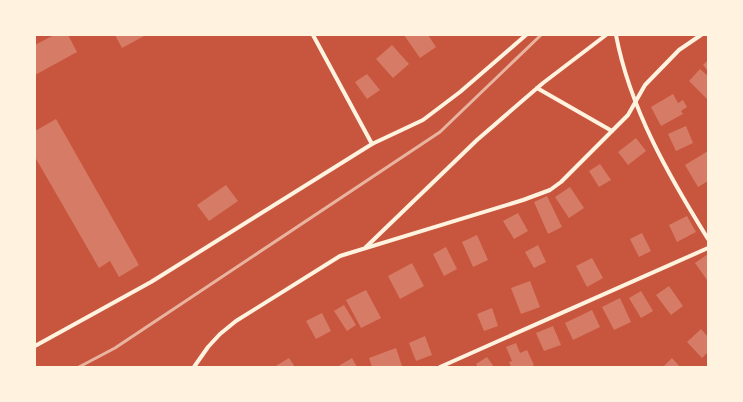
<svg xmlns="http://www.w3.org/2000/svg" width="743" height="402" font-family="Raleway,sans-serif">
  <rect width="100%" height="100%" fill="#c8553d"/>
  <g fill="#d67c66">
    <polygon points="54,35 68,35 77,52 35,75 35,45"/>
    <polygon points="115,35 146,35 122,48"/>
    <polygon points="404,35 428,35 436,47 420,58"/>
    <polygon points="392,45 409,64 393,78 376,59"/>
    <polygon points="708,60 708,71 703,65"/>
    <polygon points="700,69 708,76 708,100 689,81"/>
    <polygon points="367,74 380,90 367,99 355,82"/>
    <polygon points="673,94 678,103 683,100 687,107 681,111 683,114 661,126 651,107"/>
    <polygon points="56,119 139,265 119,277 110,261 99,268 35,157 35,131"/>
    <polygon points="686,126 693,143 676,151 668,134"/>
    <polygon points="636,138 646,151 628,165 618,152"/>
    <polygon points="708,151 708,181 698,187 685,165"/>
    <polygon points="600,164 611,180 599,187 589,171"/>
    <polygon points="226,185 238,201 209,221 197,205"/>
    <polygon points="570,187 584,208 569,218 555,197"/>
    <polygon points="547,196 562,227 548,234 534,202"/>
    <polygon points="518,213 528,231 514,239 503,221"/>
    <polygon points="687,216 696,232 677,242 669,225"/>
    <polygon points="642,233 651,251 639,257 630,239"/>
    <polygon points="477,235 488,260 473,267 462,242"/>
    <polygon points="538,245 546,262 534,268 525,252"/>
    <polygon points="446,247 457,269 444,276 433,254"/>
    <polygon points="708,254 708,279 707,280 695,263"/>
    <polygon points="592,258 603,278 587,287 576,266"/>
    <polygon points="412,263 424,286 400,299 388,276"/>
    <polygon points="530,281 540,307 521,314 511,288"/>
    <polygon points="669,286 683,306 671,315 656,295"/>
    <polygon points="366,290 381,318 361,328 346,300"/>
    <polygon points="641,291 653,311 641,318 629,298"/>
    <polygon points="620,298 631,322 614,330 602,307"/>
    <polygon points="344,305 356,325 347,331 334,311"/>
    <polygon points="492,308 498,326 484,331 477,314"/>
    <polygon points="592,310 600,327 573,340 565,323"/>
    <polygon points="322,313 331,331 316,339 306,321"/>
    <polygon points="553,326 561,345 544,351 536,333"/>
    <polygon points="701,329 708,337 708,352 702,358 687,342"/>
    <polygon points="425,336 432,355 416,361 409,343"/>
    <polygon points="516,343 520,353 527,350 534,365 531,367 511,367 509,362 512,361 506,347"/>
    <polygon points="396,348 402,366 372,367 369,358"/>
    <polygon points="487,357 494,367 478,367 476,364"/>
    <polygon points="289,358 295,367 274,367"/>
    <polygon points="352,358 357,367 337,367"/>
    <polygon points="672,358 680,367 663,367"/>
  </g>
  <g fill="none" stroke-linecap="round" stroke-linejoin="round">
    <g stroke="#fff3e0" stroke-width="4">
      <polyline points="313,35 372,144"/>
      <path d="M616,35C630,109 669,176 708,239"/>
      <polyline points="537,88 612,131"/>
      <polyline points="366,247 477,140 543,83 606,35"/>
      <polyline points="35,346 151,282 372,144 423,120 460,92 526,35"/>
      <polyline points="194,367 208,347 220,334 236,321 340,256 523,200 550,190 561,182 628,115 645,85 679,50 701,35"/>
      <polyline points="440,367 708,248"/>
    </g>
    <polyline stroke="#e9b49f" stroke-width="3" points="79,367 115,348 440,132 541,35"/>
  </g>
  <rect width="743" height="402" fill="none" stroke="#fff3e0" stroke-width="72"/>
</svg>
